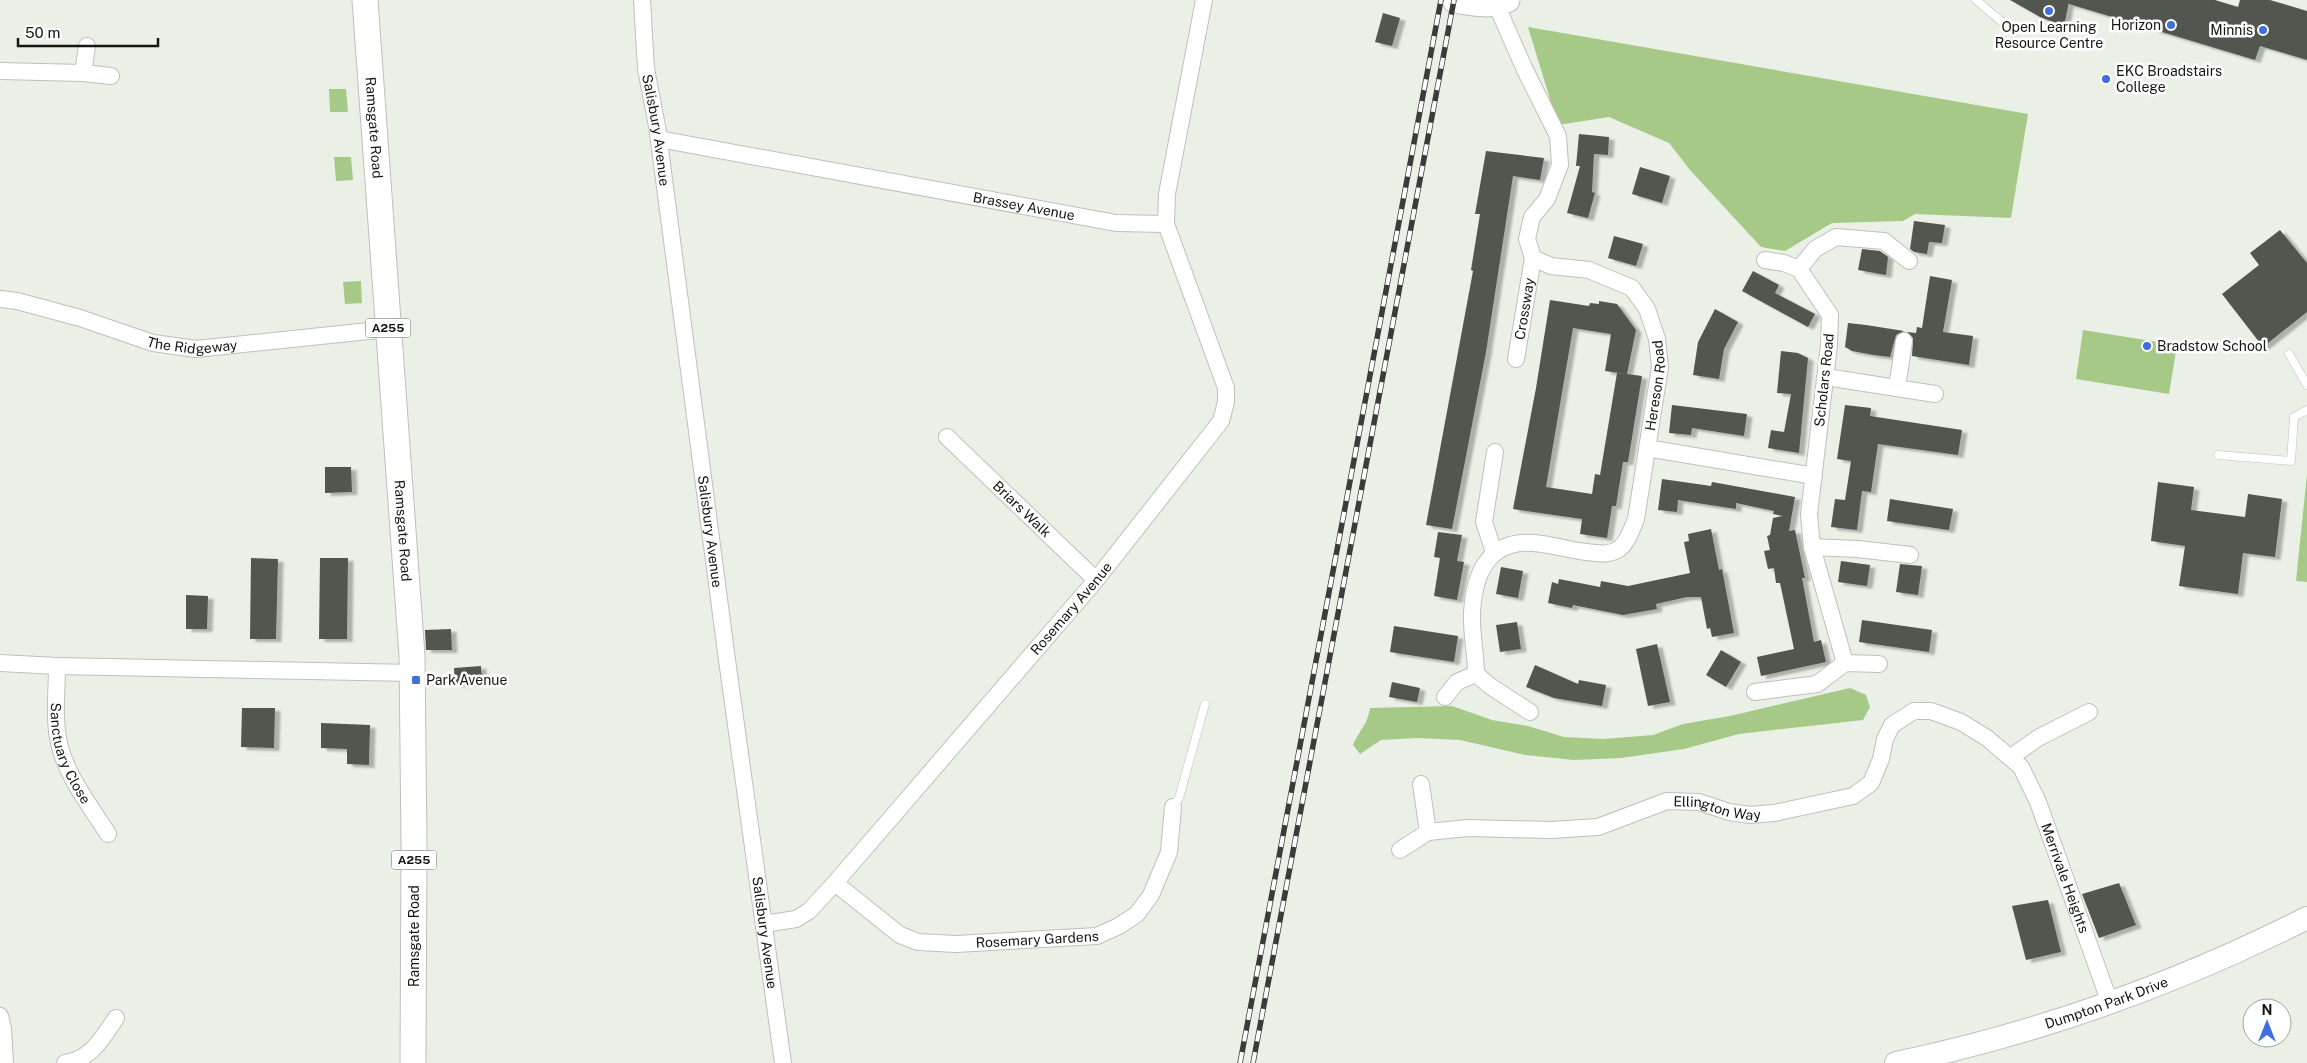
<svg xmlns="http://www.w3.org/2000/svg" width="2307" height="1063" font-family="'Public Sans',sans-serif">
  <defs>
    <filter id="shadow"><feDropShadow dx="5.5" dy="3" stdDeviation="1" flood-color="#0004"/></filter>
  </defs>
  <rect width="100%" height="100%" fill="#ebf0e7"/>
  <g fill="#a6c987">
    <polygon points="1528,27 2028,114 2011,218 1915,214 1903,221 1832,223 1785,251 1761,247 1690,170 1669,143 1609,117 1558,125"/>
    <polygon points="329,89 346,89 348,112 330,112"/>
    <polygon points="334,157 351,157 353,180 336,181"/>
    <polygon points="361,281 362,303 345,304 343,282"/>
    <polygon points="2083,330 2177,345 2169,394 2076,379"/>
    <polygon points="2307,474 2307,582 2296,581"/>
    <path d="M1850,688L1866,695L1870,707L1863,720L1739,734L1684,749L1621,758L1574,760L1525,755L1460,740L1417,738L1381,740L1360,754L1353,745C1360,729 1367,726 1370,708L1452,706L1492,720L1528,726L1564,737L1604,739L1653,735L1683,724L1730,716Z"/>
  </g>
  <g fill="#52564f" fill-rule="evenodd" filter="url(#shadow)">
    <polygon points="2010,0 2215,0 2238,7 2240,0 2270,0 2307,11 2307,60 2260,46 2255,60 2069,4 2069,2 2064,26 2040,17"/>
    <polygon points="1383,13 1400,18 1392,46 1375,42"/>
    <polygon points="1579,134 1609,137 1608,155 1594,154 1592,192 1595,193 1588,218 1567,213 1580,166 1576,166"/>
    <polygon points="1486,151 1544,158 1540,180 1513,176 1486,352 1452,529 1426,525 1473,271 1471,270 1480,214 1475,214"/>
    <polygon points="1640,167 1670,176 1662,203 1632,194"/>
    <polygon points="1914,221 1945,225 1942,243 1929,242 1927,254 1914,252 1910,249"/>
    <polygon points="2280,230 2307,263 2307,312 2263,347 2222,294 2259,265 2250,253"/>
    <polygon points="1614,236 1643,244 1636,266 1608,258"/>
    <polygon points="1862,249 1880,251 1888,257 1886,275 1858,270"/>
    <polygon points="1753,271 1779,285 1775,293 1815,314 1808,327 1742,291"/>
    <polygon points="1930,276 1952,280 1943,332 1973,336 1969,365 1912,356 1913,338 1907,332 1916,333 1917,327 1922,328"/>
    <path d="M1550,300L1589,306L1590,303L1599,304V301L1617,304L1636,330L1627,374L1642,376L1628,462H1623L1616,506H1612L1607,538L1580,534L1582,519L1513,509L1536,388ZM1573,328L1611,334L1605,371L1627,374L1617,373L1600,475L1595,474L1592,494L1546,487Z"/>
    <polygon points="1715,309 1738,322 1724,349 1719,379 1693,375 1698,342"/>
    <polygon points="1848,323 1866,325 1904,331 1896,335 1890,357 1874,355 1852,351 1845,347"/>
    <polygon points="1781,351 1798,353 1808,358 1799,453 1768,448 1771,430 1784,432 1791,394 1777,393"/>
    <polygon points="1672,405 1747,414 1744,436 1692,428 1691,435 1669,433"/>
    <polygon points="1845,405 1871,408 1870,416 1962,430 1958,455 1878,444 1871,492 1862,491 1857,530 1831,527 1835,499 1845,500 1851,461 1837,459"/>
    <polygon points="325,467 351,467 352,492 325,493"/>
    <polygon points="1662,479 1711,486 1712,482 1795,497 1789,531 1795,530 1805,578 1802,578 1814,642 1821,640 1826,662 1761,676 1757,657 1794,649 1780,583 1776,583 1774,568 1768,569 1764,551 1770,550 1767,536 1770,535 1773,518 1783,516 1773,514 1774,511 1736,503 1736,509 1678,500 1677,512 1658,510"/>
    <polygon points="2158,482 2194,487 2191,510 2245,517 2248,494 2282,499 2275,557 2243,553 2238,594 2179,586 2185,546 2151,541"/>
    <polygon points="1890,499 1953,509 1949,530 1887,521"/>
    <polygon points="1711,529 1719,570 1722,569 1734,633 1712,637 1710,628 1707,629 1701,597 1687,597 1656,604 1657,609 1623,615 1573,605 1572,608 1548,603 1552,582 1558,584 1559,579 1600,587 1601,581 1628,586 1690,573 1684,542 1689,541 1688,534"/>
    <polygon points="1438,532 1462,535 1457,561 1464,562 1457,600 1434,596 1440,558 1434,557"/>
    <polygon points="251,558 278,559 276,639 250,639"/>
    <polygon points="320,558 348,558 347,639 319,639"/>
    <polygon points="1841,561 1870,565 1867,586 1838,582"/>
    <polygon points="1900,564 1922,566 1918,595 1896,592"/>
    <polygon points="1501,567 1523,571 1518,598 1496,594"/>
    <polygon points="186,595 208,596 207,629 186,629"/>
    <polygon points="1862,620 1932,630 1929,652 1859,642"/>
    <polygon points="1517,622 1521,649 1500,652 1496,625"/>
    <polygon points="1394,626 1458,636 1454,662 1390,652"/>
    <polygon points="451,629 452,650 426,650 425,630"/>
    <polygon points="1657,644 1670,702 1648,706 1636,649"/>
    <polygon points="1721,650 1741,662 1726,687 1706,675"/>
    <polygon points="1535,665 1578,684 1579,680 1606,685 1602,706 1554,698 1526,687"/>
    <polygon points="481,666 482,682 455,684 454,668"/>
    <polygon points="1392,682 1420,688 1417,702 1389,697"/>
    <polygon points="242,708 275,708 274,748 241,747"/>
    <polygon points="321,723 370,725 369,765 347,764 347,749 321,748"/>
    <polygon points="2119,883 2136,925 2099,938 2082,894"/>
    <polygon points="2048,900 2061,952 2026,960 2012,906"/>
  </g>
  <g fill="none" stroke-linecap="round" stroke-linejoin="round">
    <g stroke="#bdc1b9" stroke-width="9">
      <g id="lane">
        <polyline points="1976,0 2014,32"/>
        <polyline points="2289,354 2307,385"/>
        <polyline points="2218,455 2291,461 2294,417 2307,410"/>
        <polyline points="1173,807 1179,798 1205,704"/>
      </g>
    </g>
    <g stroke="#bdc1b9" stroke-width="18">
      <g id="street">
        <path id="s1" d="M642,0L646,69L657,126L727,660L783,1063"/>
        <polyline points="0,71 83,73 111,76"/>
        <polyline points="83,73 87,46"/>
        <path id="s2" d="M659,139L1116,223L1166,224"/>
        <polyline points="1765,260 1784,263 1799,269 1830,315 1829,345 1809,514 1812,547 1845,663"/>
        <polyline points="1799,269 1815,249 1836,237 1884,241 1909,261"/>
        <path id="s3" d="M0,299L17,301L80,318L153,343L196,349L388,329"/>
        <path id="s4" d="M1516,359L1533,258"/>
        <polyline points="1826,377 1935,394"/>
        <polyline points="1897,388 1904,341"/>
        <path id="s5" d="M947,437L1096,580"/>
        <polyline points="1647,448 1814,476"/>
        <polyline points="1812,547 1858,549 1910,555"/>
        <polyline points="1494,552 1484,522 1495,452"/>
        <polyline points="0,663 57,666 413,673"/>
        <path id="s6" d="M57,666C57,692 53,721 60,747C68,778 91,807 108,834"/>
        <path id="s7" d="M1476,674C1476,654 1471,633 1472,613C1474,574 1488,540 1533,543C1551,544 1568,550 1586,552C1597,553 1608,556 1619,549C1628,542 1632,529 1636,519L1660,367L1657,339L1647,309L1632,288L1589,270L1551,266L1533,258L1527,239L1532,217L1547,199L1560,165L1558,136L1525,70L1496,4"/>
        <polyline points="1755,692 1817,684 1845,663 1879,664"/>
        <polyline points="1445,697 1457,682 1476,674 1490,686 1530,712"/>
        <polyline points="2011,757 2038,738 2089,712"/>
        <path id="s8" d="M1428,832L1468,828L1551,830L1598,827L1667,801L1699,802L1729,812L1750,815L1774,813L1853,796L1871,783L1881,759L1885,739L1892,725L1914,711H1931L1961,722L1987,738L2021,767L2038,802L2110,1003"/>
        <polyline points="1400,850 1428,832 1421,784"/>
        <path id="s9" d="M835,883L900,935L918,942L956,944L1097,936L1119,926L1137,914L1151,895L1169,852L1173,807"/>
        <path id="s10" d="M764,924L796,919L809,911L835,883L1096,580L1221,421L1226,402V388L1166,224L1167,194L1204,0"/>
        <polyline points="0,1016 3,1029 5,1063"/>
        <path d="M65,1063C91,1059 102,1039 116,1018"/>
      </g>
    </g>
    <g stroke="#bdc1b9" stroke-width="24">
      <g id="secondary">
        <path id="s11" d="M1896,1063C2040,1033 2176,984 2307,918"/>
      </g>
    </g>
    <g stroke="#bdc1b9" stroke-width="27">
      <g id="primary">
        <path id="s12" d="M365,0L412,656L414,844L413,1063"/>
        <path d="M1455,0C1473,3 1490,7 1507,0"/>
      </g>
    </g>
    <use href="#lane" stroke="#fff" stroke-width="8"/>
    <use href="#street" stroke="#fff" stroke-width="16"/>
    <use href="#secondary" stroke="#fff" stroke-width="22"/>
    <use href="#primary" stroke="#fff" stroke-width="25"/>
    <g stroke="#393c38" stroke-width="5.5">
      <g id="rail">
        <polyline points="1240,1063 1441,0"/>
        <polyline points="1253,1063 1454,0"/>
      </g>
    </g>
    <use href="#rail" stroke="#fff" stroke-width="4" stroke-dasharray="11" stroke-linecap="butt"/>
  </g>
  <g fill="#406edf" stroke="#fff" stroke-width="2">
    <circle cx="2049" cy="11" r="5"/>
    <circle cx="2171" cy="25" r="5"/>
    <circle cx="2263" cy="30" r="5"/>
    <circle cx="2106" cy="79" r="5"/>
    <circle cx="2147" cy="346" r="5"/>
    <rect x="411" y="675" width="10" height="10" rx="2.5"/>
  </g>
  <g text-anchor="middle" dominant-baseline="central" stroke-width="5" stroke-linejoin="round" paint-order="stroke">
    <g fill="#fff" stroke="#5a5c5a" stroke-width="1">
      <rect x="365.5" y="318.5" width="45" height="19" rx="4"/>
      <rect x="391.5" y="850.5" width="45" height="19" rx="4"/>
    </g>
    <g font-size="12" font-weight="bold" fill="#141613">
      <text x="388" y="328">A255</text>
      <text x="414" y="860">A255</text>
    </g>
    <g font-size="14" fill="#141613" stroke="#fff" text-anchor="start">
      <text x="2161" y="25" text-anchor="end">Horizon</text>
      <text x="2049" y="27" text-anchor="middle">Open Learning<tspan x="2049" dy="16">Resource Centre</tspan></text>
      <text x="2253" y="30" text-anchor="end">Minnis</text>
      <text x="2116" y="71">EKC Broadstairs<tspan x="2116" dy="16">College</tspan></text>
      <text x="2157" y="346">Bradstow School</text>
      <text x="426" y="680">Park Avenue</text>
    </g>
    <g font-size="14" fill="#141613" stroke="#fff">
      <text stroke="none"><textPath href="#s12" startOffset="128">Ramsgate Road</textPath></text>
      <text stroke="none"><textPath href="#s1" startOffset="131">Salisbury Avenue</textPath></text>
      <text stroke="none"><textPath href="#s2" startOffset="371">Brassey Avenue</textPath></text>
      <text stroke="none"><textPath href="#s4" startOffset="51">Crossway</textPath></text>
      <text stroke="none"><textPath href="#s3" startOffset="199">The Ridgeway</textPath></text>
      <text transform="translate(1824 380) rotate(-84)">Scholars Road</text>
      <text stroke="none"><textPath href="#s7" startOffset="425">Hereson Road</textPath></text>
      <text stroke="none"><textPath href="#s5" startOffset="104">Briars Walk</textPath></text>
      <text stroke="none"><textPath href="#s12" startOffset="532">Ramsgate Road</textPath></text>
      <text stroke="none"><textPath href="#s1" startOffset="536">Salisbury Avenue</textPath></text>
      <text stroke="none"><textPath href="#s10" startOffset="448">Rosemary Avenue</textPath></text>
      <text stroke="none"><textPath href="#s6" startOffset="90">Sanctuary Close</textPath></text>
      <text stroke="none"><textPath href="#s8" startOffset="295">Ellington Way</textPath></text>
      <text stroke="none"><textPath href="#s8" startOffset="788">Merrivale Heights</textPath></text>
      <text stroke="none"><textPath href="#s1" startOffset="941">Salisbury Avenue</textPath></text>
      <text transform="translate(414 936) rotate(-90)">Ramsgate Road</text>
      <text stroke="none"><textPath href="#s9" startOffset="222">Rosemary Gardens</textPath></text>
      <text stroke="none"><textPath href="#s11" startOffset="219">Dumpton Park Drive</textPath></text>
    </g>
  </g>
  <g transform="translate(2267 1023)"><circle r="24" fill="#ffffff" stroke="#a1a2a1"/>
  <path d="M0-4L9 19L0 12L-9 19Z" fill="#406edf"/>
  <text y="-8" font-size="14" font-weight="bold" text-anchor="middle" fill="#141613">N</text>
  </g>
  <path d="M18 38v8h140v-8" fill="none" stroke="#141613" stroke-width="2.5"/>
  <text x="25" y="38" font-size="15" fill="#141613" stroke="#ffffff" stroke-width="4" paint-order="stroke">50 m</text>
</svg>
